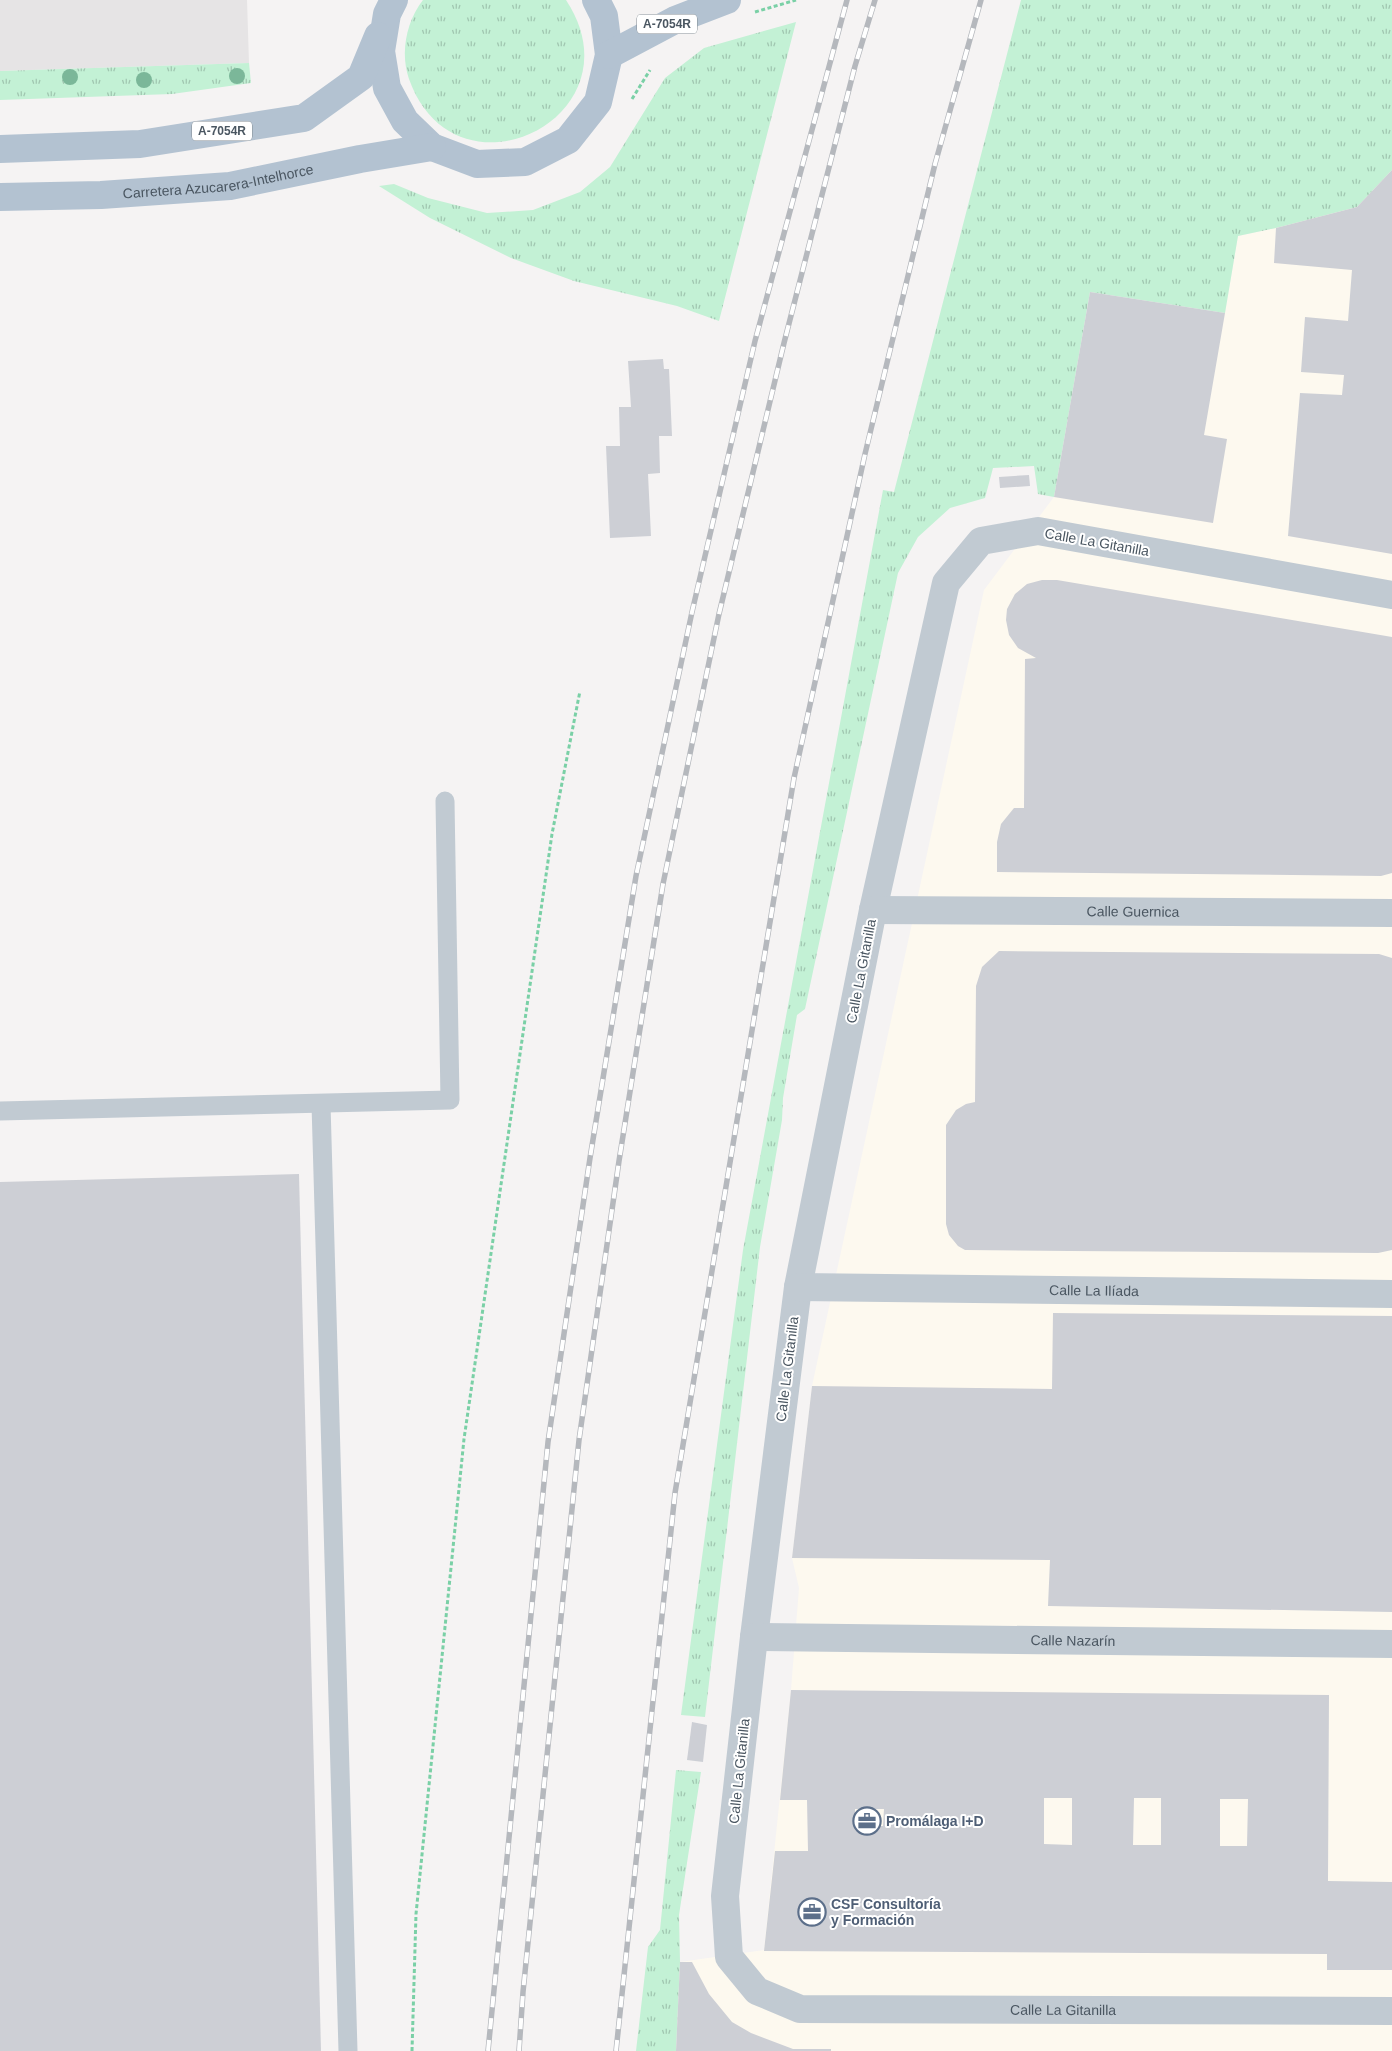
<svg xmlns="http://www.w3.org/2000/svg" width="1392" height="2051" font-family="Helvetica,sans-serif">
  <defs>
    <pattern id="grass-tufts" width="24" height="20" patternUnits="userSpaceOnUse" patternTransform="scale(1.25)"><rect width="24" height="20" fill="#c3f1d5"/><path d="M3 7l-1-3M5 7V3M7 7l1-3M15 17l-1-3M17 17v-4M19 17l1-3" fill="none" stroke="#a0c6b0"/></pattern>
  </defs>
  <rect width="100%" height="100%" fill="#f5f3f3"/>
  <polygon fill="#fdf9ef" points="1392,170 1392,2051 676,2051 680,1962 764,1950 791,1690 799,1588 792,1558 812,1386 984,590 1054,497 1090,292 1225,313 1238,236 1276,228"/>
  <polygon fill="#e6e4e5" points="0,0 247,0 249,63 0,71"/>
  <g fill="url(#grass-tufts)">
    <path d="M423,0H566C643,117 455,209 409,79C400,53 406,22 423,0Z"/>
    <polygon points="1021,0 1392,0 1392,170 1357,207 1276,228 1238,236 1225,313 1090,292 1054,497 1038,494 1034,466 993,468 985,498 950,508 918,537 898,573 805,1009 797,1015 783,1098 782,1120 760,1247 705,1717 681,1715 743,1250 883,490 894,492"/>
    <polygon points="796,22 719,321 677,306 574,281 511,258 430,218 379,186 394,184 428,198 487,213 533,210 580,192 610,167 665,78 704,48"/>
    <polygon points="249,63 251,83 172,94 0,100 0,71"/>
    <polygon points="676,1770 701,1772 679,1915 680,1962 676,2051 636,2051 648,1947 660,1930"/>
  </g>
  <g fill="#cdcfd5" fill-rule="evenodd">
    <polygon points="1392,170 1392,554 1288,536 1300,393 1342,395 1344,375 1301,372 1305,317 1348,321 1352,270 1274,263 1276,228 1357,207"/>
    <polygon points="1090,292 1225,313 1204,435 1227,439 1213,523 1054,497"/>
    <polygon points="663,359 664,369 669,369 672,436 659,436 660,473 648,474 651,536 610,538 606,446 620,446 619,407 631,407 628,361"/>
    <polygon points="1029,475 1030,486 1000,488 999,477"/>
    <polygon points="1042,580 1057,580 1392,637 1392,873 1381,876 997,872 997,842 1001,824 1014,808 1024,808 1025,659 1036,658 1018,648 1009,635 1006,620 1007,609 1015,594 1027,584"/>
    <polygon points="999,951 1379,954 1392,958 1392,1250 1378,1253 1070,1251 965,1250 958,1246 949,1235 946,1224 946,1125 956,1110 966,1104 975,1102 976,986 982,967"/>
    <polygon points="299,1174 321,2051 0,2051 0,1182"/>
    <polygon points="1053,1313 1392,1316 1392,1612 1048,1606 1050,1560 792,1558 812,1386 1052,1389"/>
    <path d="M791,1690L1329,1695L1328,1881L1392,1882V1970H1327V1954L764,1951L775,1851H808L807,1800H780ZM1044,1798H1072V1845L1044,1844ZM1134,1798H1161V1845H1133ZM1220,1799H1248L1247,1846H1220ZM855,1809H884L883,1826H855Z"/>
    <polygon points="692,1722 707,1725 703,1762 687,1760"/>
    <polygon points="680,1962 692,1962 709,1994 732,2022 751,2033 793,2049 831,2049 831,2051 676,2051"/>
  </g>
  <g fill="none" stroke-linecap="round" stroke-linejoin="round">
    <g stroke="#7ad0a6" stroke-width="3" stroke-dasharray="4 2.5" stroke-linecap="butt">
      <polyline points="755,12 796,0"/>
      <polyline points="632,99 650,70"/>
      <polyline points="412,2051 416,1914 464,1439 552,834 580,691"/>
    </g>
    <g stroke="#c1cad2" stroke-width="19">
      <polyline points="321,1104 348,2051"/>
      <polyline points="0,1111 450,1100 445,801"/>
    </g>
    <g stroke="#c1cad2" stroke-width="28">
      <path id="s1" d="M1392,595L1038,531L981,541L946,583L873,910L798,1287L754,1637L725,1896L729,1957L757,1991L800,2009L1392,2011"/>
      <path id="s2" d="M873,910L1392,913"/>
      <path id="s3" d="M798,1287L1392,1294"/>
      <path id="s4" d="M754,1637L1392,1644"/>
    </g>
    <g stroke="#b3c2d1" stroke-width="28">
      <polyline points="394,0 387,14 381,51 387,88 405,121 432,147 477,164 525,162 568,140 598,102 609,55 604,16 596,0"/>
      <polyline points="609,55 675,20 727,0"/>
      <polyline points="0,149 140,144 304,118 361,77 378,36"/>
      <path id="s5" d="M0,197L101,195L230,186L360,159L432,147"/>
    </g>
    <g stroke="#b5b8bd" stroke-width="5.5">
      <g id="rail">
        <polyline points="488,2051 548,1442 590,1158 636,876 692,612 755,341 847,0"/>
        <polyline points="519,2051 523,1992 579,1440 619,1161 663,884 719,614 784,343 855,66 875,0"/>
        <polyline points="616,2051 675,1493 794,778 865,454 935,164 981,0"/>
      </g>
    </g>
    <use href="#rail" stroke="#fff" stroke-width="4" stroke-dasharray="11" stroke-linecap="butt"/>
  </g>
  <g fill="#7bb799">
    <circle cx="237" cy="76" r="8"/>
    <circle cx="70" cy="77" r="8"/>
    <circle cx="144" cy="80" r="8"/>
  </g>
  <defs>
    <g id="office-ring" transform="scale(1.4375)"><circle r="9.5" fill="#fff" stroke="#5c6f8a" stroke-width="1.5"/><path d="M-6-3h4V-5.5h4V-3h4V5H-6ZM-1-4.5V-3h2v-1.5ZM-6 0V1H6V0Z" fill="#5c6f8a"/></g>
  </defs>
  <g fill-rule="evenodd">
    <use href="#office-ring" x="867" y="1821"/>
    <use href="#office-ring" x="812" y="1912"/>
  </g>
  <g text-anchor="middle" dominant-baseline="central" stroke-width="4" stroke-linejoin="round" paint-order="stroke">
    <g fill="#fff" stroke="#808990" stroke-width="1">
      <rect x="637" y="14.5" width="60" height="19" rx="4"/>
      <rect x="192" y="121.5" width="60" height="19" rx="4"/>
    </g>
    <g font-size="12" font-weight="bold" fill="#4a5661">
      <text x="667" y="24">A-7054R</text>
      <text x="222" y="131">A-7054R</text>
    </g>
    <g font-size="14" fill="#4a5661" stroke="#fff">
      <text stroke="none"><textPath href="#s5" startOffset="219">Carretera Azucarera-Intelhorce</textPath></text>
      <text transform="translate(1097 542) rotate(10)">Calle La Gitanilla</text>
      <text stroke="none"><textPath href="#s2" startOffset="260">Calle Guernica</textPath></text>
      <text transform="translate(861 971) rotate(-79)">Calle La Gitanilla</text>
      <text stroke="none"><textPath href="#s3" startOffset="296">Calle La Ilíada</textPath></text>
      <text transform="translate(787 1369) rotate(-83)">Calle La Gitanilla</text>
      <text stroke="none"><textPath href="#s4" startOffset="319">Calle Nazarín</textPath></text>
      <text transform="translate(739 1771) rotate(-84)">Calle La Gitanilla</text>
      <text stroke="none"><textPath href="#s1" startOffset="2220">Calle La Gitanilla</textPath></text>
    </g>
    <g font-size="14" font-weight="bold" fill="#4e5e75" stroke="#fff" text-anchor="start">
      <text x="886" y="1821">Promálaga I+D</text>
      <text x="831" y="1904">CSF Consultoría<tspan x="831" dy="16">y Formación</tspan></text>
    </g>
  </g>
</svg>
